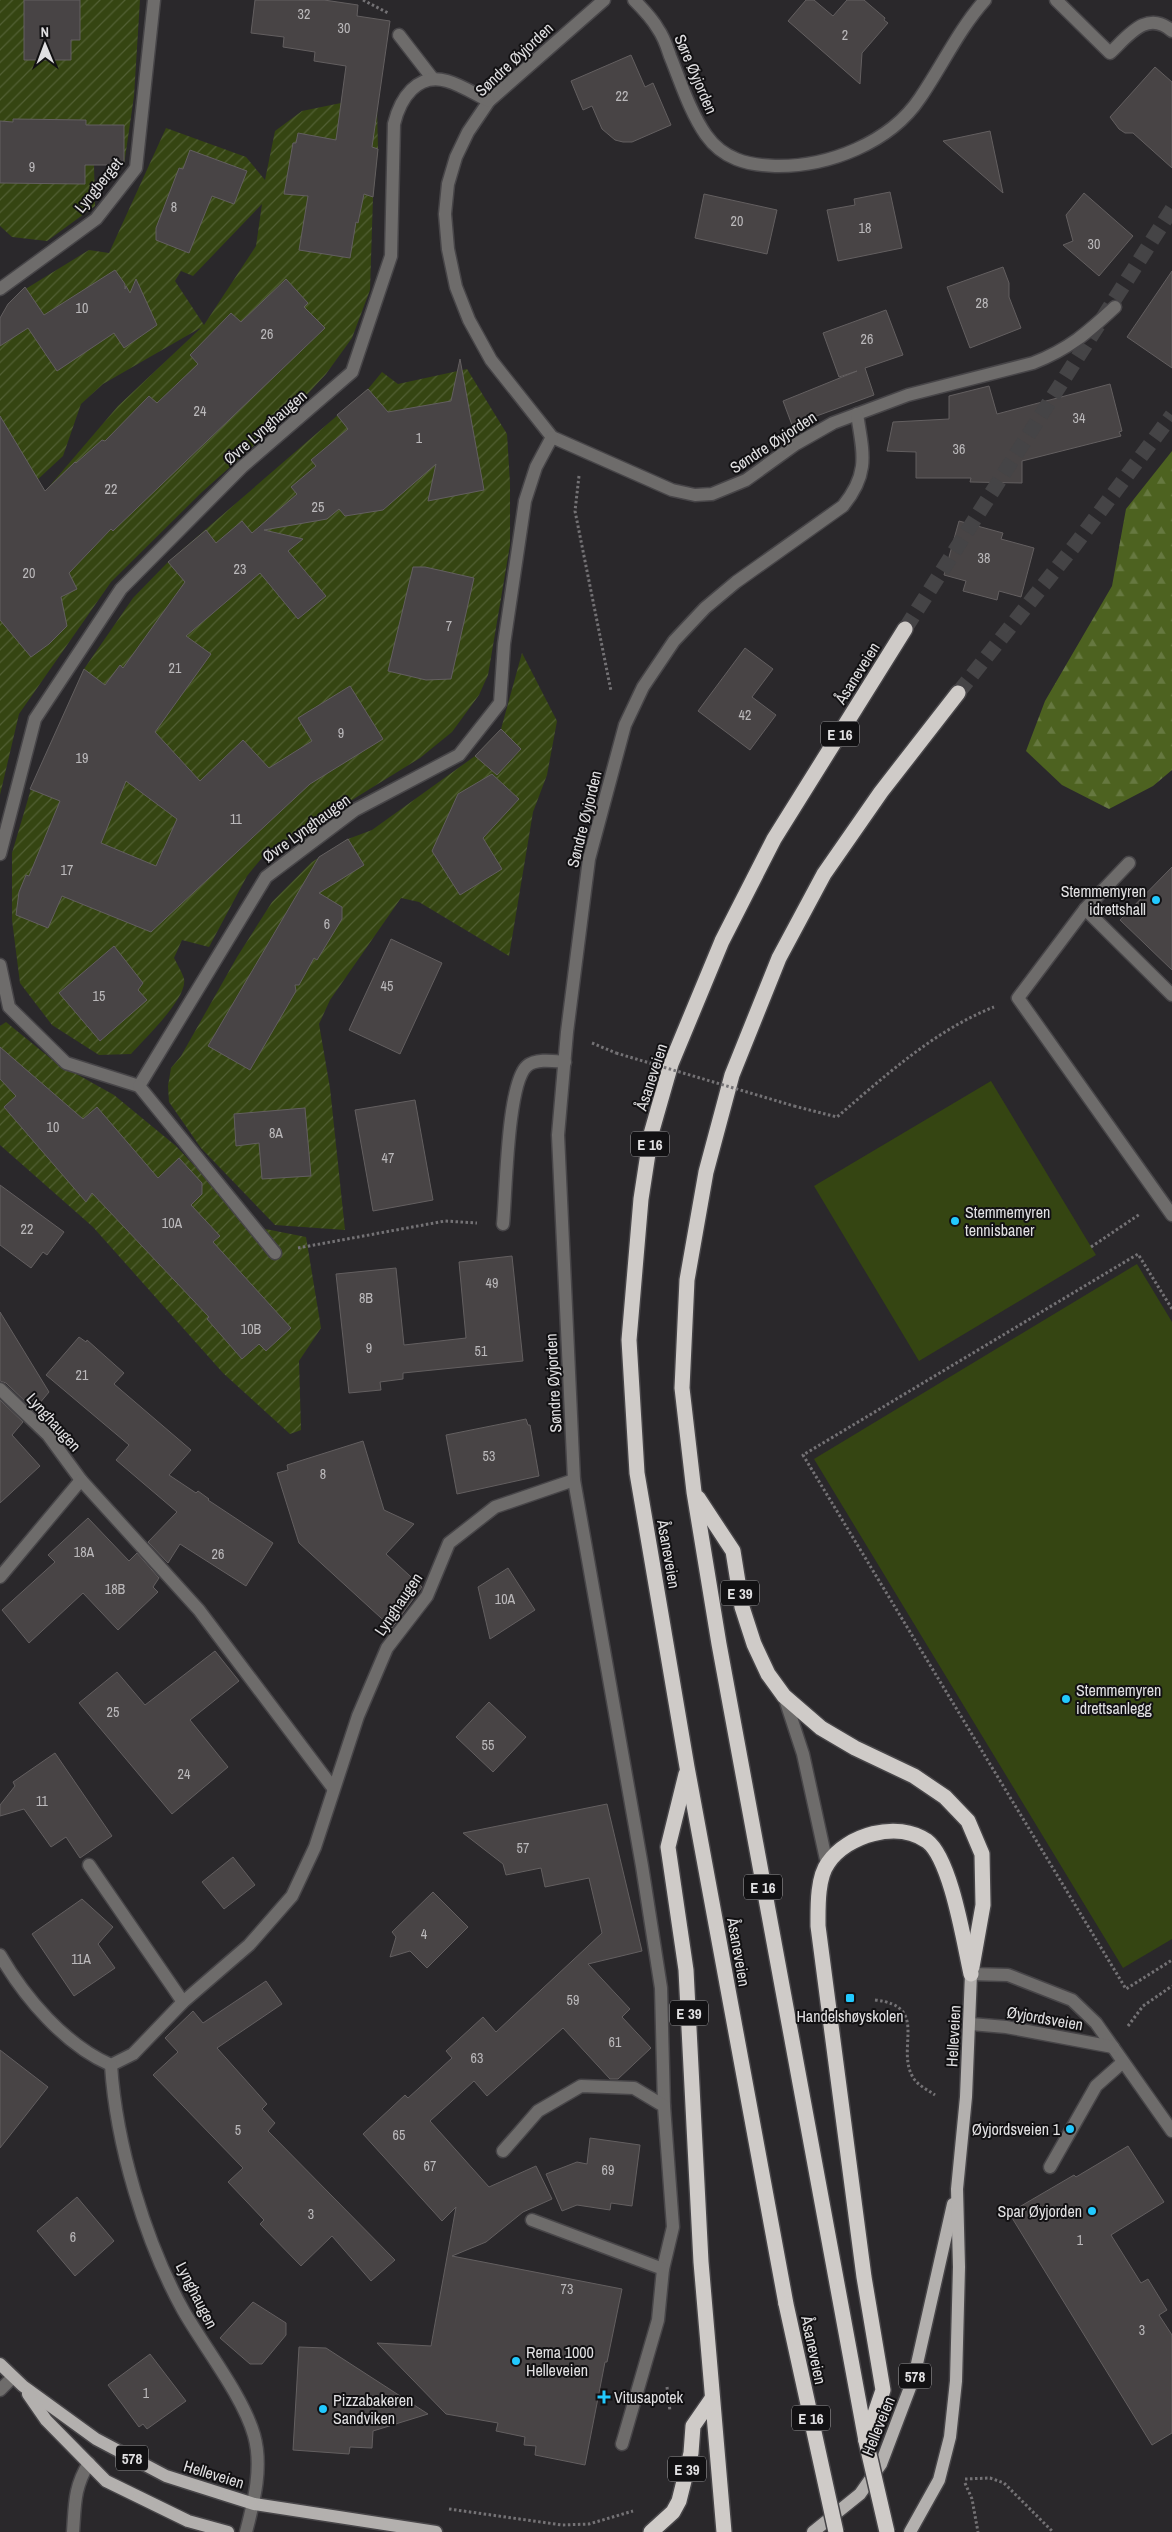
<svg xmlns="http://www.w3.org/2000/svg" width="1172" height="2532" font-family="'Archivo Narrow',sans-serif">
  <defs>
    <pattern id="forest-firs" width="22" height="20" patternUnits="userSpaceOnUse" patternTransform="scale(1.25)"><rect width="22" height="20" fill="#4d6220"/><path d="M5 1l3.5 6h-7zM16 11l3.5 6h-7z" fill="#667840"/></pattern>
    <pattern id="garden-furrows" width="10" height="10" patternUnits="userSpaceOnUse" patternTransform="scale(1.25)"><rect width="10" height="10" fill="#354512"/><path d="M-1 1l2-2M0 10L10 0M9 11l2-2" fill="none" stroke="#526034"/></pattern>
  </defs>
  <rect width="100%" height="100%" fill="#2a282b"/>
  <polygon fill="url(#forest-firs)" points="1172,451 1172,770 1153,786 1109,809 1062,785 1026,751 1045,701 1112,586 1126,509"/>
  <g fill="url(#garden-furrows)" fill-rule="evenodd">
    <polygon points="0,0 140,0 134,96 124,165 94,165 95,206 47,241 12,237 0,226"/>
    <path d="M341,103L377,107L378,149L373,197L370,290L352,338L326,374L288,415L202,492L111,582L19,714L0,795V510L41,496L118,406L202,327L103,384L81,404L63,456L36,481L0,497V319L19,293L89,250L109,253L166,128L246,157L265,180L275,131L302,111ZM262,204L256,246L204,325L175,281L181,271L193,276Z"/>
    <path d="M467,369L507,434L510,483V545L488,675L479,695L452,732L420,758L266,853L247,876L209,947L182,940L174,958C177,964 182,972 184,979C188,998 144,1039 131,1054L99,1055L52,1025L20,983L12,920V853L31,789L84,669L133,598L168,562L368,389L382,372L398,384Z"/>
    <polygon points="522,653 557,721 547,775 533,812 509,956 419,902 401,898 330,1000 319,1024 330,1088 345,1230 275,1225 201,1148 169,1102 168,1086 171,1068 181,1056 237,957 272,902 312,862 348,839 372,830 475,756 501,729"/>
    <polygon points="6,1022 55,1062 114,1095 176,1146 250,1226 306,1237 321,1328 299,1361 301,1430 290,1434 223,1373 93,1227 0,1145 0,1026"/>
  </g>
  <g fill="#354512">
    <polygon points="991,1081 1096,1255 919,1361 814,1186"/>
    <polygon points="1137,1264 1172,1322 1172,1939 1123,1968 814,1459"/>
  </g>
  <g fill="#484445" stroke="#635f60" fill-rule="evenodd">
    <polygon points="24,0 80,0 80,40 71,40 71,60 24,60"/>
    <polygon points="255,0 324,0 358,5 357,16 390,21 372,147 378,149 373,197 364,194 358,223 356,222 350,258 299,250 308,196 284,194 293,143 296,143 298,133 336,140 346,66 314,61 315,52 283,47 284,37 251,33"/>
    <polygon points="806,0 814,0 833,16 847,0 864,0 885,18 884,20 888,23 862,53 860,84 788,21"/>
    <polygon points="631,55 645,87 653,83 671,125 632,142 623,142 615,140 602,129 592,106 583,110 571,81"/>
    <polygon points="1155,67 1172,82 1172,168 1133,133 1125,133 1119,129 1110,117"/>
    <polygon points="13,119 86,120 86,125 124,125 124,165 85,165 85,184 0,183 0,121 13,122"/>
    <polygon points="990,131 1003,193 943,141"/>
    <polygon points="190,150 247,171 234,204 212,196 189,253 156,240 156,228 179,168 183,169"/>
    <polygon points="890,192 902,248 838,261 827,210 855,205 854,199"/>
    <polygon points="1084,193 1133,236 1099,276 1063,245 1073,241 1066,215"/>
    <polygon points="704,194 777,210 767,254 695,238"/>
    <polygon points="1003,267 1009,283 1009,297 1021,328 970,348 947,287"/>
    <polygon points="115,270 125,284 125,289 126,286 130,293 136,279 157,325 124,348 114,333 57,371 28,328 0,346 0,318 8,304 25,287 44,315"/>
    <polygon points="1172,271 1172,368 1127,337"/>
    <polygon points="286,279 308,303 304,307 325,328 113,531 111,529 69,573 77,589 61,597 67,626 49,644 31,657 0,620 0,416 45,491 75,462 76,463 102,440 105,441 149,396 157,403 198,364 190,355 231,313 241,322"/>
    <polygon points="886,310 903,355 865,368 874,395 792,425 783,401 857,371 839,377 823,333"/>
    <path d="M460,359L484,490L428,501L436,464L383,510L345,516L339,509L327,519L264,530L303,539L288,551L326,596L298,619L260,573L186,636L211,654L155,732L200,781L243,740L269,768L312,741L298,718L350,686L383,739L310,784L151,932L62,896L48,928L16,915L19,892L26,875L29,876L60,801L30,789L84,669L105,685L120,665L123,668L185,582L168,562L206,530L216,543L242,521L252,533L297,494L291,487L316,466L311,460L348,429L337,415L368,389L388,412L451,401ZM126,781L177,819L156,866L101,843Z"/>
    <polygon points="1110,384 1122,431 1119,432 1121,436 1022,461 1022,483 970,482 971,478 916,478 916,452 887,451 893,422 949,419 949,396 989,386 997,414"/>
    <polygon points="959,521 1003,533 1001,539 1034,548 1021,597 999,591 997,600 963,591 966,581 944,575"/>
    <polygon points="413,567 425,567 474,578 451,679 426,680 388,671"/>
    <polygon points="745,648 773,669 752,697 776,715 750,750 698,711"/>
    <polygon points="501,729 521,749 497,775 475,756"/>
    <polygon points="492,774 519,799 483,838 502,869 460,895 432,851 458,794"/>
    <polygon points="348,839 364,865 319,893 342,907 342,919 317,960 314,958 299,985 295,985 296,991 250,1070 208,1046 319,857"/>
    <polygon points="1172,867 1172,970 1120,920"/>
    <polygon points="391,939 442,963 400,1054 349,1030"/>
    <polygon points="114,946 143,983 138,990 147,1000 100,1041 59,993"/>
    <polygon points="0,1047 83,1119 97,1107 158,1178 179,1158 202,1183 202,1194 191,1205 220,1236 213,1242 291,1328 266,1351 259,1344 242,1359 207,1319 209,1317 92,1193 86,1202 4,1107 16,1096 0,1079"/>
    <polygon points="415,1100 433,1200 373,1211 355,1110"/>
    <polygon points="305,1108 311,1176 262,1179 259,1143 236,1146 234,1114"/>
    <polygon points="0,1185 64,1232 47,1255 43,1252 31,1268 0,1245"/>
    <polygon points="512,1256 523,1361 403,1373 403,1379 380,1382 381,1390 349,1393 336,1274 396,1268 404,1345 466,1338 459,1262"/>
    <polygon points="0,1312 49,1392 34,1410 6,1383 0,1381"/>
    <polygon points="79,1337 86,1342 87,1340 124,1373 114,1384 191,1450 169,1475 196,1493 198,1491 209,1499 208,1500 273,1543 246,1586 180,1544 168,1563 148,1542 177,1512 116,1460 129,1445 46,1375"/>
    <polygon points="0,1400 23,1422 12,1435 40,1466 0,1503"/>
    <polygon points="526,1419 528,1425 530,1425 539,1476 457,1494 446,1435"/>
    <polygon points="363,1441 384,1510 414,1524 386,1554 422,1587 392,1628 299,1543 277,1473 288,1470 287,1465"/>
    <polygon points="88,1518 129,1561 137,1553 159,1578 153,1587 158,1592 118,1630 83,1593 29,1643 2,1610 55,1562 48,1555"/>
    <polygon points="508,1568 535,1610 490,1639 478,1587"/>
    <polygon points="215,1651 239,1681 190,1720 228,1767 172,1814 79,1703 117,1672 145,1705"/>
    <polygon points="489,1702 526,1737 493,1772 456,1737"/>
    <polygon points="55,1753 112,1836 80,1858 66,1837 51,1847 24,1809 0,1816 0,1805 15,1786 13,1782"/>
    <polygon points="607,1804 642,1951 588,1964 630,2009 622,2017 651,2048 618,2079 610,2079 563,2028 487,2096 474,2081 430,2121 489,2187 536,2166 552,2199 523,2212 486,2242 452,2256 622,2289 607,2362 605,2362 585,2465 535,2455 536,2446 524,2445 525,2437 496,2431 498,2423 446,2414 377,2343 431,2346 456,2207 442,2221 363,2134 405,2095 408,2098 452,2058 446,2051 483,2017 496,2032 602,1933 589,1878 545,1887 541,1868 506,1875 503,1864 463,1833"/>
    <polygon points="233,1857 255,1885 224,1909 202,1882"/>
    <polygon points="433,1892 468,1927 427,1968 410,1951 390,1957 396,1937 392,1932"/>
    <polygon points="82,1899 113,1927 98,1944 115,1968 74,1996 32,1934"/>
    <polygon points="266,1981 282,2004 217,2048 267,2104 262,2109 275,2123 268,2131 395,2260 371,2281 332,2236 301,2266 260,2224 264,2220 228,2182 243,2168 153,2075 178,2052 165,2038 193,2011 203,2023"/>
    <polygon points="0,2050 48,2087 0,2148"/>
    <polygon points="590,2138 640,2145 632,2206 611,2203 610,2210 577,2205 562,2211 546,2174 577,2162 587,2164"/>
    <polygon points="1128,2146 1164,2202 1111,2235 1141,2283 1148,2279 1167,2310 1159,2315 1172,2335 1172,2433 1152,2445 1009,2213 1074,2175 1076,2177"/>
    <polygon points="77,2197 114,2241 75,2276 37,2231"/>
    <polygon points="253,2302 286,2323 286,2335 262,2364 250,2364 220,2338"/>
    <polygon points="299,2347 326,2348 428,2414 373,2431 372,2448 350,2447 349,2454 293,2450"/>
    <polygon points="150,2354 186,2401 147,2429 143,2424 139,2427 108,2385"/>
  </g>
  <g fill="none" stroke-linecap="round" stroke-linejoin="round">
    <g stroke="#454446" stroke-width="15" stroke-dasharray="15 8" stroke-linecap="butt">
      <polyline points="905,629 1172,209"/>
      <polyline points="958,693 1075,545 1172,415"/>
    </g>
    <g stroke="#474548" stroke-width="15">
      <g id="minor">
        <path d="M604,0L489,101L468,132L456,157L448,184L445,214L448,249L456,287L469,320L491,360L552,437L672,490L695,495L712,494L746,480L796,444L833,423L908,395L1033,363C1069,349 1087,333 1115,307"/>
        <path d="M634,0C643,9 652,18 658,29C664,37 667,47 670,56C681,83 690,112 706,135C723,159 747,165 775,166C828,167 890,143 920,98C942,66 959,29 985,0"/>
        <path d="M1056,0L1110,53C1128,36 1147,9 1172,31"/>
        <polyline points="399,35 433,79"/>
        <polyline points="0,289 96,219 136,168 154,0"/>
        <path d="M0,854L35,719L121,589L242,467L352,372L391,256L394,124C400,99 417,72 447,81C461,85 475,94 489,101"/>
        <polyline points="1129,863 1085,909 1018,998 1172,1215"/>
        <polyline points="1085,909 1172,995"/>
        <polyline points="0,965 9,1007 66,1063 139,1086 266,877 355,810 459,755 500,703 504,644 525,501 536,467 552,437"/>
        <polyline points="139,1086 275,1253"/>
        <path d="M503,1224C506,1195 507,1083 527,1066C536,1058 554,1061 565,1062"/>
        <polyline points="0,1389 48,1435 81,1480"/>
        <polyline points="0,1577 81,1480 199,1610 333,1788"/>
        <polyline points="784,1696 803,1754 827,1864"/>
        <polyline points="89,1865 183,2002"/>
        <path d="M0,1955C25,1998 65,2045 111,2065L133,2054L183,2002L249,1945L292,1896L315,1847L358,1716L387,1648L427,1596L449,1543L495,1507L574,1480"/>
        <polyline points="971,1974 1008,1975 1072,2000 1096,2023 1172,2131"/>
        <polyline points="971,2024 1006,2027 1113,2047"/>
        <path d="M111,2065C116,2144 145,2241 183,2310C204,2347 243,2396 254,2435C263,2467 254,2501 246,2532"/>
        <path d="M664,2106L661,1988L642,1866L574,1480L558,1135L567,1032L589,859L625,725L643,687L674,641L705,608L736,582L843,506C870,473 863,453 857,414"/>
        <polyline points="503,2151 538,2111 581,2086 634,2088 664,2106 673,2227 663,2269"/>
        <polyline points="1050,2167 1096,2086 1123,2062"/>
        <polyline points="532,2220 663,2269 658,2320 622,2444"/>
        <polyline points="0,2390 13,2377"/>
        <path d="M73,2532C75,2504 74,2487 89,2463"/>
      </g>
    </g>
    <g stroke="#474548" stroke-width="15">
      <g id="major">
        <polyline points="0,2364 23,2386 96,2439 166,2476 254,2504 436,2532"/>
        <polyline points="28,2394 46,2420 106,2481 188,2521 228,2532"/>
        <polyline points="813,2532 860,2494 881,2464 914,2377 953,2204"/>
        <polyline points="910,2532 939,2480 950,2437 956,2381 959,2267 957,2189 966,2097 971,1974"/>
      </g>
    </g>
    <g stroke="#474548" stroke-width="18">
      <g id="highway">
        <polyline points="698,1498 733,1551 742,1607 754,1644 768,1674 784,1696 821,1728 855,1748 914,1776 945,1797 968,1821 982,1854 983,1905 972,1967"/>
        <polyline points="686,1774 668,1847 686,1970 701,2262 724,2532"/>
        <polyline points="786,2304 687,1767 637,1473 629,1340 641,1199 651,1134 671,1064 722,941 774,839 905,629"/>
        <path d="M866,2440L883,2390L864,2277L818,1926C818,1908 817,1878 828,1863C847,1835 897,1820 927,1841C951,1859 964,1943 971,1974"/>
        <polyline points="866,2441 719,1644 694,1492 682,1388 687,1280 706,1172 732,1075 779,958 824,874 881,792 958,693"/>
        <polyline points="651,2532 673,2512 679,2501 691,2453 693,2426 711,2400"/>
      </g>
    </g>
    <g stroke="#747275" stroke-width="3" stroke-dasharray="2.5 2.5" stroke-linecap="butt">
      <polyline points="363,0 388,13"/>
      <polyline points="579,476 575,511 611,691"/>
      <polyline points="592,1043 616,1053"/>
      <path d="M794,1106L837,1117C885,1076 935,1030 994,1007"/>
      <polyline points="1091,1247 1140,1214"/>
      <polyline points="298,1248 445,1221 477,1223"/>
      <polyline points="1172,1309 1138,1254 803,1455 1126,1989 1172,1960"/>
      <path d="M875,2000C931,2006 894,2049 914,2079C919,2086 928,2090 935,2095"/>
      <polyline points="1128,2026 1143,2006 1172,1986"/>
      <polyline points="667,2387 670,2411"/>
      <polyline points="965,2479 990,2478 1004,2483 1053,2532"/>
      <polyline points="965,2483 972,2499 978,2532"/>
      <polyline points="449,2509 562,2525 589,2524 633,2511"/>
    </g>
    <use href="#minor" stroke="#6e6c6b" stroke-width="12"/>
    <use href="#major" stroke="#b3b0ae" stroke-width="12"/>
    <use href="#highway" stroke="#cfcbc8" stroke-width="15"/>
    <g stroke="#474548" stroke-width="18" stroke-linecap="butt">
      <g id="highway-bridge">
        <polyline points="786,2304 836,2532"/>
        <polyline points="866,2441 887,2532"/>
      </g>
    </g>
    <polyline stroke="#747275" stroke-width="3" stroke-dasharray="2.5 2.5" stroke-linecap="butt" points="616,1053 794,1106"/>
    <use href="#highway-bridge" stroke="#cfcbc8" stroke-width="15"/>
  </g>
  <g fill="#22c9fe" stroke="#121113" stroke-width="2">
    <circle cx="1156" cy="900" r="5"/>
    <circle cx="955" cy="1221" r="5"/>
    <circle cx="1066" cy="1699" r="5"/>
    <rect x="845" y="1993" width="10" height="10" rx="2.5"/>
    <circle cx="1070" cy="2129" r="5"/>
    <circle cx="1092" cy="2211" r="5"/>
    <circle cx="516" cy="2361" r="5"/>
    <path d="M601.5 2389.5h5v5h5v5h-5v5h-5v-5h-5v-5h5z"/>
    <circle cx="323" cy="2409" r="5"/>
  </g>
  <g text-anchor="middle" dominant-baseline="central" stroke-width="4" stroke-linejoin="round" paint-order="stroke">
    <g font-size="14" fill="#bbb9bb">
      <text x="304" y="14">32</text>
      <text x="344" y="28">30</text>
      <text x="845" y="35">2</text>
      <text x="622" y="96">22</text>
      <text x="32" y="167">9</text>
      <text x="174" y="207">8</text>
      <text x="737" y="221">20</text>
      <text x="865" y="228">18</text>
      <text x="1094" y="244">30</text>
      <text x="982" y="303">28</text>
      <text x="82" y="308">10</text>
      <text x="267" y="334">26</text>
      <text x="867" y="339">26</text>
      <text x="200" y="411">24</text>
      <text x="1079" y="418">34</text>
      <text x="419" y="438">1</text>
      <text x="959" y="449">36</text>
      <text x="111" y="489">22</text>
      <text x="318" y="507">25</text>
      <text x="984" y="558">38</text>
      <text x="240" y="569">23</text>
      <text x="29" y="573">20</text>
      <text x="449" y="626">7</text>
      <text x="175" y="668">21</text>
      <text x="745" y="715">42</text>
      <text x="341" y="733">9</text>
      <text x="82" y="758">19</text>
      <text x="236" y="819">11</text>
      <text x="67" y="870">17</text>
      <text x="327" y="924">6</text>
      <text x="387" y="986">45</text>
      <text x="99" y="996">15</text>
      <text x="53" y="1127">10</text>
      <text x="276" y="1133">8A</text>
      <text x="388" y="1158">47</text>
      <text x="172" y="1223">10A</text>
      <text x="27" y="1229">22</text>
      <text x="492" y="1283">49</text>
      <text x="366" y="1298">8B</text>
      <text x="251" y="1329">10B</text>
      <text x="369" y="1348">9</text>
      <text x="481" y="1351">51</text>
      <text x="82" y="1375">21</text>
      <text x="489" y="1456">53</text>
      <text x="323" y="1474">8</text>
      <text x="84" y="1552">18A</text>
      <text x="218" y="1554">26</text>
      <text x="115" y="1589">18B</text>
      <text x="505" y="1599">10A</text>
      <text x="113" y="1712">25</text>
      <text x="488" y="1745">55</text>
      <text x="184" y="1774">24</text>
      <text x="42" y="1801">11</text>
      <text x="523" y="1848">57</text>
      <text x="424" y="1934">4</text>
      <text x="81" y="1959">11A</text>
      <text x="573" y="2000">59</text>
      <text x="615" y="2042">61</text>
      <text x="477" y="2058">63</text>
      <text x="238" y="2130">5</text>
      <text x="399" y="2135">65</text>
      <text x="430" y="2166">67</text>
      <text x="608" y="2170">69</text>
      <text x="311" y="2214">3</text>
      <text x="73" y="2237">6</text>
      <text x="1080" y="2240">1</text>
      <text x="567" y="2289">73</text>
      <text x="1142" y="2330">3</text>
      <text x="146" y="2393">1</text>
    </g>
    <g fill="#121113" stroke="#a3a2a4" stroke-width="1">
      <rect x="821" y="721.5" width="38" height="25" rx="4"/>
      <rect x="631" y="1131.5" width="38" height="25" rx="4"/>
      <rect x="721" y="1580.5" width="38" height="25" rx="4"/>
      <rect x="744" y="1874.5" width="38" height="25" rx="4"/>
      <rect x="670" y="2000.5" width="38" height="25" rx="4"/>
      <rect x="899" y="2363.5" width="32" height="25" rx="4"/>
      <rect x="792" y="2405.5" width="38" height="25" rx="4"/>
      <rect x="116" y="2445.5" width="32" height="25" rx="4"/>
      <rect x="668" y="2456.5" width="38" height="25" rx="4"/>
    </g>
    <g font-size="15" font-weight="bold" fill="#e1e0e2">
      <text x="840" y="734">E 16</text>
      <text x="650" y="1144">E 16</text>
      <text x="740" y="1593">E 39</text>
      <text x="763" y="1887">E 16</text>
      <text x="689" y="2013">E 39</text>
      <text x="915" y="2376">578</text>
      <text x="811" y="2418">E 16</text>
      <text x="132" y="2458">578</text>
      <text x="687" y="2469">E 39</text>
    </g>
    <g font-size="16" fill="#e1e0e2" stroke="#121113">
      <text transform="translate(514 59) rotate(-43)">Søndre Øyjorden</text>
      <text transform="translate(696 74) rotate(67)">Søre Øyjorden</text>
      <text transform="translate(98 185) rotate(-51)">Lyngberget</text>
      <text transform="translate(265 427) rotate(-41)">Øvre Lynghaugen</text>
      <text transform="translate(773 442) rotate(-33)">Søndre Øyjorden</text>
      <text transform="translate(857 673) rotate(-58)">Åsaneveien</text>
      <text transform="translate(584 819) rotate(-76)">Søndre Øyjorden</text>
      <text transform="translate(306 828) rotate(-36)">Øvre Lynghaugen</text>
      <text transform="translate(651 1077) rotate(-72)">Åsaneveien</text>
      <text transform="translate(553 1383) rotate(-93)">Søndre Øyjorden</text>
      <text transform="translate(54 1422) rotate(48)">Lynghaugen</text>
      <text transform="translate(669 1554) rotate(80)">Åsaneveien</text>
      <text transform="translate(398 1604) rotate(-56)">Lynghaugen</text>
      <text transform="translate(739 1952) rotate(80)">Åsaneveien</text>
      <text transform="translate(1045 2018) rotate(10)">Øyjordsveien</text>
      <text transform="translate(953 2036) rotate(-87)">Helleveien</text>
      <text transform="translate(197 2295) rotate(63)">Lynghaugen</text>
      <text transform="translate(814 2350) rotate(78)">Åsaneveien</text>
      <text transform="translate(878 2426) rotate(-68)">Helleveien</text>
      <text transform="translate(214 2474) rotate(17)">Helleveien</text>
    </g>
    <g font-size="16" fill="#e1e0e2" stroke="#121113" text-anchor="start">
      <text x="1146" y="891" text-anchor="end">Stemmemyren<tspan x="1146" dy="18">idrettshall</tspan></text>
      <text x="965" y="1212">Stemmemyren<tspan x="965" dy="18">tennisbaner</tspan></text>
      <text x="1076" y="1690">Stemmemyren<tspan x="1076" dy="18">idrettsanlegg</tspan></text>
      <text x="850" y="2016" text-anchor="middle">Handelshøyskolen</text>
      <text x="1060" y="2129" text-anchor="end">Øyjordsveien 1</text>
      <text x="1082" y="2211" text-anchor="end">Spar Øyjorden</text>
      <text x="526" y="2352">Rema 1000<tspan x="526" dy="18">Helleveien</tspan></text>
      <text x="614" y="2397">Vitusapotek</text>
      <text x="333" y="2400">Pizzabakeren<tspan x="333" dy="18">Sandviken</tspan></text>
    </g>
  </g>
  <g transform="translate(45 45) rotate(359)" stroke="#121113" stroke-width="4" paint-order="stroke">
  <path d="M0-4L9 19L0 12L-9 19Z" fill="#e1e0e2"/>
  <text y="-8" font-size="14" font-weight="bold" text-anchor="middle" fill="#e1e0e2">N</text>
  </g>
</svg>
